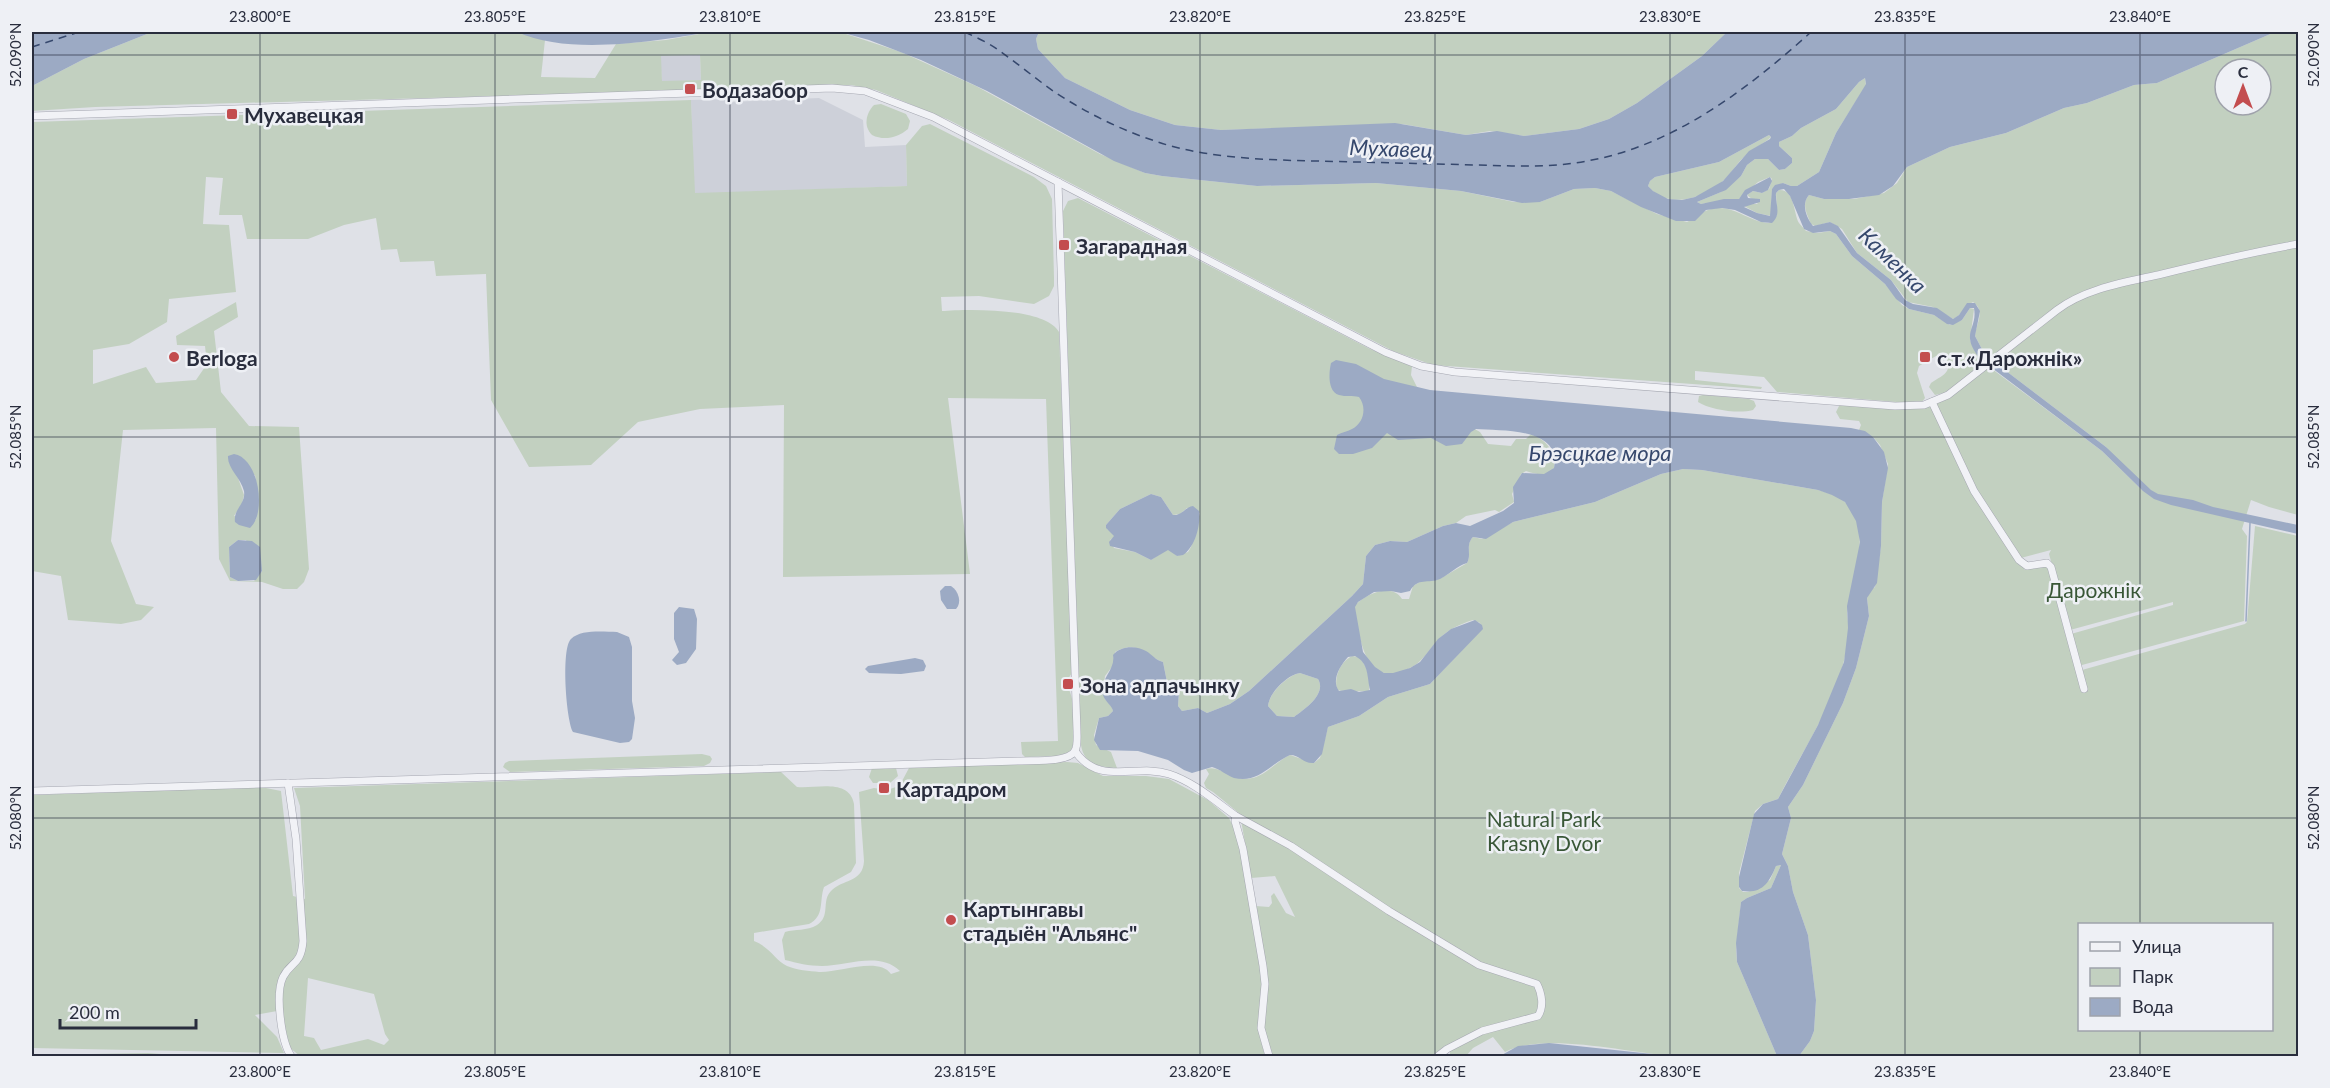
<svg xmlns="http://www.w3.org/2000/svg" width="2330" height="1088" font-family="Lato,sans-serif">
  <rect width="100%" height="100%" fill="#dfe1e7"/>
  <g fill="#cdd0d9">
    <polygon points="700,55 701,80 662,82 660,56"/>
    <polygon points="819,98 863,120 865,147 906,145 907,186 694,194 691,100 729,99 730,102"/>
  </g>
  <g fill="#c2d0c0" fill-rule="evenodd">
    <path d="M152,32H517L545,40L541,77L595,78L616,44L666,40L710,32H840L901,52L976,86L1100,154L1145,173L1162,176L1257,186L1376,183L1461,191L1514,202H1540L1574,189L1595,188L1611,191L1657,214L1687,222C1695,218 1701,212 1708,210C1732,202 1747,222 1769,223L1777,215L1776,193L1779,190C1795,189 1793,212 1799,223C1801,226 1804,228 1806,231L1818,233L1830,231L1836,234L1852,256L1885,284L1902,305L1909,309L1934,315L1950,325L1962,320L1970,308L1974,309L1970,340L1977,354L1992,369L2102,451L2143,491L2106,447L1985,355L1975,336C1976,323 1986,311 1973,302C1964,306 1962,315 1953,319L1933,307L1908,302L1891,280L1857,253L1842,229L1830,222L1815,226L1811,224C1807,214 1801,204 1809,195L1824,199H1854L1884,193L1897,183L1907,167L1950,147L2006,133L2064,108L2087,103L2134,85L2157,83L2275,32H2298V515L2269,507L2251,500L2242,529L2247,536L2244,621L2082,665L2080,663L2071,634L2173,605V602L2070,630L2049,554L2051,550L2017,559L2025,570L2046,565L2050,569L2084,691H2088L2082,670L2245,624L2247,622L2255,526L2298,536V1056H1799L1810,1041L1814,1031L1816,1000L1808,935L1793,892L1788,866L1782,854L1791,818L1788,807L1803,785L1843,703L1856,668L1869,616L1867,598L1870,590L1875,587L1881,546L1882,502L1888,464L1880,445L1873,437L1859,430L1861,425L1859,421L1840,419L1836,412L1840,404L1914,408L1948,392L1935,395L1929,387L1931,383C1939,377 1949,375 1949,363L1944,356H1936L1919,366L1917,373L1925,398L1922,402L1908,403L1777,392L1764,377L1695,371V380L1762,387L1761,389L1433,365L1393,351L949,120L876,90L851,85L698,91L693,89L682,91L95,107L32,111V86L84,59ZM700,55L701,80L662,81L661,56ZM2225,69H2261V105H2225ZM2080,924H2272V1030H2080Z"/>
    <polygon points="1039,32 1727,32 1702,56 1637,103 1609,119 1579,129 1524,136 1490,131 1466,135 1402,124 1221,130 1175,125 1130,110 1065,78 1038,49 1036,39"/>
    <polygon points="1865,78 1866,85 1836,133 1819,172 1797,186 1791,186 1783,183 1772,189 1771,216 1757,213 1744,206 1747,204 1758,204 1747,195 1753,191 1762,193 1769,189 1772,179 1770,177 1758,182 1739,199 1701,204 1697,202 1721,192 1741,176 1747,165 1755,159 1768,159 1779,170 1785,169 1792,163 1792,158 1779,146 1779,142 1792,136 1801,128 1836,109 1859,82"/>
    <path d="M691,100L695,193L907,186L906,145L922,126L930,124L1034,177L1046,186L1052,199L1054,278V286L1049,296L1034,304L979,296L941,297L942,311C967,309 1045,307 1059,332L1072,673C1063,684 1070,688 1072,699C1075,711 1077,743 1070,752L1058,756L1025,757L1022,754L1021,742L1058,741L1046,399L948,398L970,574L783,577L784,405L700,409L638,422L591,465L529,467L491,400L486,274L436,276L434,261L400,262L397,249L381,250L376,218L344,225L308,239H247L242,215H219L223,178L206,177L203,224L229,225L236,292L169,299L167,322L129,344L93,350V384L146,367L156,383L196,380L207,364L205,346L177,345L176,336L236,302L238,317L214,331L221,392L249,426L299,427L309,569L304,582L297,589H283L262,582L230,581L219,559L216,428L123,430L111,541L136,604L154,607L141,620L121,624L68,620L61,576L32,571V122ZM237,475H255L258,497L256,520L234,516L242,504L244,495ZM238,540H246L262,571L254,581H238L230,577L229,547Z"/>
    <path d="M881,104L906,114L910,121L908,129C897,138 884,141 872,135C863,126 866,113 874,105Z"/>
    <path d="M1769,135L1771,137C1764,144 1753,148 1745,156C1737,163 1731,174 1724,180C1704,198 1668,211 1648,186L1650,181L1655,177L1719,162Z"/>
    <path d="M1078,198L1370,349L1412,366L1411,375L1417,387L1429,393L1471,427L1480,432L1488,444L1511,446L1516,439H1526L1531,434C1545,439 1557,452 1554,468C1546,478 1536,474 1526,471L1521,474L1512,494L1514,502L1499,512L1495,510L1466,516L1456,523L1443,526L1407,542L1390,541L1375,545L1366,556L1363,584L1352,596L1249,691L1230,704L1207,713L1198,708L1182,711L1178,706L1179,691L1167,682L1163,662C1145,656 1139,639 1115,652L1114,664L1105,676L1103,691L1105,699L1112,707L1113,711L1108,716L1099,718L1094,735L1096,745L1111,752L1117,768C1100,767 1084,765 1081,745L1063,211L1068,201ZM1151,494L1161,497L1173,515L1180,514L1187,508L1200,513L1191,547L1188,552L1177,556L1171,550H1166L1151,560L1135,552L1114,548L1110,540L1114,537V534L1107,529L1106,525L1120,509Z"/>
    <path d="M1703,395L1749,399L1754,401L1756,406L1753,410C1739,414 1710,410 1698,402L1699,396Z"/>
    <path d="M1683,469L1702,470L1818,490C1825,492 1833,494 1840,498C1876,522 1853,579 1847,613C1857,674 1804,746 1778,799L1763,804L1755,811L1739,873V888L1743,892H1748L1770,880L1776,866L1781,865L1771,888L1747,898L1741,902L1736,949L1737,962L1777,1056C1742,1056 1705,1059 1670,1056C1626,1052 1543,1032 1505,1052L1493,1037L1473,1048L1466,1056H1450V1050L1439,1052L1434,1056H1272L1264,1028L1267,993L1256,906L1269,907L1272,903L1271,896L1274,893L1286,913L1295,917L1275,876L1251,878L1240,814L1213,792L1206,788L1204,783L1209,774L1206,769C1221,764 1233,783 1252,778C1266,775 1277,761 1290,755L1314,763L1320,758L1328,727L1359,716L1388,697L1430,684L1482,629L1480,623L1473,620C1460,624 1447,630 1438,640C1432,646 1427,655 1420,661C1414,667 1404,671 1396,673C1363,680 1359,632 1355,611V605C1367,594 1391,582 1402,599H1409L1413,586L1423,580H1436L1443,577L1467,563C1472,555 1465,544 1473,537L1482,539L1513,522L1595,502L1661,474Z"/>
    <path d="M1352,656L1359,657C1368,667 1370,678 1369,691C1361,691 1343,692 1337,690C1334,677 1340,662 1352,656Z"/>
    <path d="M1300,673L1318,679C1327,694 1305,709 1294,717L1277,716L1268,706C1269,693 1288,675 1300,673Z"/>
    <polygon points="702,754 710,756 712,759 710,763 704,766 510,772 503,767 505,763 509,761"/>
    <path d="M1067,762L1078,763L1103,776H1146L1169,779L1208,800L1229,818L1236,832L1248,890L1262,981L1258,1029L1265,1056H300L290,1048L277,1011L255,1015L277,1037L284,1053L32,1048V795L261,787L281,791L293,896L305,899L300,806L294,788L781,772L797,787C816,789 849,778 854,804L856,863L851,872L824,887C819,901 825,916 809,924L754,933V941C771,948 775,960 787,966C796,970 810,971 819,972C838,973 879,956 891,974L900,971C879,951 847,966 822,966C809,966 797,963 785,960L782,940L785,932C795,929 807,931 817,925C831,916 821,901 831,891C842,879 863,883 864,861L859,792L874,788L887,790L896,787L901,783L909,768ZM308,978L374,994L385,1034L389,1040L384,1045L368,1039L321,1050L314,1038L304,1036Z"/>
    <polygon points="872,768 896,768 898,776 890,783 873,783 869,777"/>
    <polygon points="148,1053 175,1055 176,1056 35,1055"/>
  </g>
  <g fill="#9caac4" fill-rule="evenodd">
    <polygon points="32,32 152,32 84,59 32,86"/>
    <path d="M517,32H710C655,41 570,56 517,32Z"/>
    <path d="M840,32H1039L1036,39L1038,49L1065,78L1130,110L1175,125L1221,130L1395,123L1466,135L1497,131L1524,136L1579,129L1609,119L1637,103L1702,56L1727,32H2275L2157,83L2134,85L2087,103L2064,108L2006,133L1950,147L1907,167L1893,186L1879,195L1849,199H1824L1809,195C1801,204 1806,217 1813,226L1830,222L1838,226L1857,253L1891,280L1905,300L1913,304L1937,308L1953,319L1959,315L1967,303H1975L1980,311L1975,336L1985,355L2106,447L2151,490L2158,494L2193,500L2213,507L2298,525V534L2171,505L2154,499L2143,491L2102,451L1980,359C1959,332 1978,330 1974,308H1970L1962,320L1953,325L1947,324L1934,315L1909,309L1896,299L1885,284L1852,256L1836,234L1830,231L1813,233L1804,229L1790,196L1784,189L1779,190L1776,193C1775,204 1782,214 1772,223L1761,222L1735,210L1722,208L1706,210L1695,221H1676L1641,207L1611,191L1595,188L1574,189L1540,202L1522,203L1461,191L1376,183L1257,186L1162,176L1145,173L1114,161L987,91L921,60L869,40ZM1865,78L1866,84L1836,133L1819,172L1797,186H1791L1783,183L1775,185L1772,189L1770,216L1757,213L1744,207L1760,202V199L1748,198L1747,195L1753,191L1762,193L1768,190L1772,181L1770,177L1745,190L1739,199H1724L1701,204L1697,202L1726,190L1741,176L1747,165L1755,159H1768L1779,170L1785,169L1792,163V158L1779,146V142L1792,136L1801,128L1836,109L1859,82ZM1769,135L1771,137L1770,139L1749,151L1723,181L1695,197L1682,200L1668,199L1653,191L1648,186L1650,181L1655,177L1719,162Z"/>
    <path d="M1336,360L1356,364L1384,379L1430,390L1851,428L1865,431L1873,437L1884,452L1888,468L1882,502L1881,546L1877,583L1867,598L1869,616L1856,668L1843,703L1803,785L1788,807L1791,818L1782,854L1788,866L1793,892L1808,935L1816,1000L1814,1031L1810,1041L1799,1056H1777L1737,962L1736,943L1741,902L1747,898L1771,888L1781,865L1776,866C1769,883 1762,894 1742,891L1739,887V877L1754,814L1763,804L1778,799L1818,725L1844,662L1848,628L1847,606L1860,542L1856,521L1845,502L1832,495L1818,490L1702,470L1683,469L1661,474L1595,502L1513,522L1486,539L1473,537C1465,545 1472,555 1467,563C1457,566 1450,574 1440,579C1428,584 1418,577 1410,591L1401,593L1391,591L1374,592L1358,602L1355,607L1363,652L1375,667L1384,673H1393L1410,668L1420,662L1438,639L1451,629L1475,620L1482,625L1483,629L1430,684L1388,697L1359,716L1328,727L1322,754L1314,763C1303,764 1300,755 1290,755C1270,764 1258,784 1234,778C1226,775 1220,769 1212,767L1192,773L1184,770L1168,760L1138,751L1100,750L1094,740L1099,718L1108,716L1113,711C1112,705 1105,702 1103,695C1099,679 1116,670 1113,655C1120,646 1136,645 1146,651C1153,655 1155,660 1163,662L1167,682L1179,691L1178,706L1182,711L1198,708L1207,713L1230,704L1249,691L1352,596L1363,584L1366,556L1375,545L1390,541L1407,542L1443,526L1456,523L1470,526L1503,511L1514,503L1513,487L1522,473L1544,474L1554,468C1562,427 1501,431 1476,429L1471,432L1462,444L1446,446L1431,438L1398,440L1387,433L1372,448L1353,454H1339L1334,449L1337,435C1342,432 1347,432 1352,429C1364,423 1367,407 1359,397C1352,395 1346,397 1339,395C1327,391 1329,372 1331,363ZM1355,656C1369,663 1367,677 1370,690L1359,692L1351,689L1339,691C1331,680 1340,666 1348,657ZM1300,673L1318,679C1327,694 1305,709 1294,717L1277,716L1268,706C1269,693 1287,675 1300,673Z"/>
    <path d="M234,454C259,458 267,513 250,528L239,525L235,522C233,509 246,504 244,491C241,478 227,468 228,456Z"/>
    <path d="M1151,494L1161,497L1173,515C1182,516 1185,507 1193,506L1199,511C1201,525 1195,547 1183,555L1177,556L1168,550L1151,560L1135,552L1110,546L1109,542L1114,536L1106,528V525L1120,509Z"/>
    <polygon points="238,540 252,541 260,547 262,571 256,580 238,581 230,577 229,547"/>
    <path d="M945,586H951C959,591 962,603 956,609H947L941,600L940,591Z"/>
    <polygon points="679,607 694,609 697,619 696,649 686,663 677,665 672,660 679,652 674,639 674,613"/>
    <path d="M617,632L629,637L632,647V701L635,718L632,739L629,742L620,743L573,732C566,719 561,648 571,639C581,629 604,632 617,632Z"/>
    <polygon points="915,658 923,660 926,666 924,671 901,674 869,673 865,669 868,666"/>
    <polygon points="1549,1043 1671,1056 1500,1056 1518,1046"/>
  </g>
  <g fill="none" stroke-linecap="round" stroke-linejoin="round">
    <polyline stroke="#9caac4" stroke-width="1.5" points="2246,621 2250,523"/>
    <g stroke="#36486d" stroke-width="1.5" stroke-dasharray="8 6" stroke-linecap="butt">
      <path d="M965,32C975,37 987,42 997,49C1017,63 1036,79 1056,93C1087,113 1121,130 1155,141C1214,162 1294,160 1357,162C1397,163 1436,164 1476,165C1513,166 1551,168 1587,161C1673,146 1748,89 1811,32"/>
      <polyline points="32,47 79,32"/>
    </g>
    <g stroke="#a5a7b1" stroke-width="8">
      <g id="minor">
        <path d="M32,116L832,88L865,91L933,117L1385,352L1421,366L1455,372L1895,406L1924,405L1948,395L2057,310C2086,288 2127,282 2162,274C2207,263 2253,252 2298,244"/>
        <polyline points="1932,402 1974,491 2019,560 2027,566 2047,563 2051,567 2084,689"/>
        <path d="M1075,751C1099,787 1136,763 1169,774C1194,782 1215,801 1236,816L1235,821L1243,849L1263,966L1265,984L1261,1028L1269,1056"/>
        <path d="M288,783L296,839L303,941C301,966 291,961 283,977C275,994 281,1041 291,1056"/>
        <path d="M32,791L1019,761C1032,760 1068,763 1075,751C1078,745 1077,737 1077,731L1058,182"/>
        <path d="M1236,816L1291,846L1389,911L1479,965L1537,984C1542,994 1544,1007 1538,1016L1482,1031L1447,1049L1438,1056"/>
      </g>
    </g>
    <use href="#minor" stroke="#f1f2f6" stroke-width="7"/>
  </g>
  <path fill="none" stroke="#292d3d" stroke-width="1.5" stroke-opacity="0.45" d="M260,32V1056M495,32V1056M730,32V1056M965,32V1056M1200,32V1056M1435,32V1056M1670,32V1056M1905,32V1056M2140,32V924M32,55H2298M32,437H2298M32,818H2298M2140,1030V1056"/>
  <g fill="#c34d4f" stroke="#eef0f5" stroke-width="2">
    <rect x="684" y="83" width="12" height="12" rx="3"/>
    <rect x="226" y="108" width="12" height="12" rx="3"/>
    <rect x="1058" y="239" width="12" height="12" rx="3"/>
    <circle cx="174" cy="357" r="6"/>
    <rect x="1919" y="351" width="12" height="12" rx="3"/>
    <rect x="1062" y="678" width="12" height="12" rx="3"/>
    <rect x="878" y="782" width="12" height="12" rx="3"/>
    <circle cx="951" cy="920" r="6"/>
  </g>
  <g text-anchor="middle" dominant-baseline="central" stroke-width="5" stroke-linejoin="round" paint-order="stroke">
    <g font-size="21" font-weight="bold" fill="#292d3d" stroke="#eef0f5" text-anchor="start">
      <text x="702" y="89">Водазабор</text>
      <text x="244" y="114">Мухавецкая</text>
      <text x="1076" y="245">Загарадная</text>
      <text x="186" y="357">Berloga</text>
      <text x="1937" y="357">с.т.«Дарожнік»</text>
      <text x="1080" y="684">Зона адпачынку</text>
      <text x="896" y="788">Картадром</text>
      <text x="963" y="908">Картынгавы<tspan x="963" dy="24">стадыён "Альянс"</tspan></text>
    </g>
    <g font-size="21" fill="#395737" stroke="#eef0f5">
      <text x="2094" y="589">Дарожнік</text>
      <text x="1544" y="818">Natural Park<tspan x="1544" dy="24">Krasny Dvor</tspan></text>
    </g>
    <g font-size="22" font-style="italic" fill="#36486d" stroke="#eef0f5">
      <text transform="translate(1391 148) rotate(2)">Мухавец</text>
      <text transform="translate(1893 260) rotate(44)">Каменка</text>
      <text x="1600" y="452">Брэсцкае мора</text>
    </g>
  </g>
  <rect width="2330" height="1088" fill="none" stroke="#eef0f5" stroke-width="66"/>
  <rect x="2078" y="923" width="195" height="108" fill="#eef0f5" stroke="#9fa2ab" stroke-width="1.5"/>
  <rect x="2090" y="942" width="30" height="9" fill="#f1f2f6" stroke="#9fa2ab" stroke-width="1.5"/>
  <text x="2132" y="953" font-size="18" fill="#292d3d">Улица</text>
  <rect x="2090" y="968" width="30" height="18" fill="#c2d0c0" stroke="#9fa2ab" stroke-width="1.5"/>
  <text x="2132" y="983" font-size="18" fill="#292d3d">Парк</text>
  <rect x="2090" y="998" width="30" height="18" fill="#9caac4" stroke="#9fa2ab" stroke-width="1.5"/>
  <text x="2132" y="1013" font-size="18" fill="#292d3d">Вода</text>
  <g transform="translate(2243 87)"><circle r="28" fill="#eef0f5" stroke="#9fa2ab" stroke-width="1.5"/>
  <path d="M0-4.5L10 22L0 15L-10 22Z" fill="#c34d4f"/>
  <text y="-9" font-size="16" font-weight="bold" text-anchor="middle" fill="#292d3d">С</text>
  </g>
  <path d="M60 1019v9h136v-9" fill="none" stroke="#292d3d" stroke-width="3"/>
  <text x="69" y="1019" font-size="18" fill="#292d3d" stroke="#eef0f5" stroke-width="4.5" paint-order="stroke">200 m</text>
  <rect x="33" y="33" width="2264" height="1022" fill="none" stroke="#292d3d" stroke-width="2"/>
  <g font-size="15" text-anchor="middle" fill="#292d3d">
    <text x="260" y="22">23.800°E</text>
    <text x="495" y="22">23.805°E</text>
    <text x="730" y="22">23.810°E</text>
    <text x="965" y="22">23.815°E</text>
    <text x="1200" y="22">23.820°E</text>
    <text x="1435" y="22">23.825°E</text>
    <text x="1670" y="22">23.830°E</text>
    <text x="1905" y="22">23.835°E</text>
    <text x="2140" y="22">23.840°E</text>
    <text transform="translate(16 55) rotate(-90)" y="5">52.090°N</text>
    <text transform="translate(2314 55) rotate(-90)" y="5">52.090°N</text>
    <text transform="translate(16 437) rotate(-90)" y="5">52.085°N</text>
    <text transform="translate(2314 437) rotate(-90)" y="5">52.085°N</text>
    <text transform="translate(16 818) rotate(-90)" y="5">52.080°N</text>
    <text transform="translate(2314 818) rotate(-90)" y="5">52.080°N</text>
    <text x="260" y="1077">23.800°E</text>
    <text x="495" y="1077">23.805°E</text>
    <text x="730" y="1077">23.810°E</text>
    <text x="965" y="1077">23.815°E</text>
    <text x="1200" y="1077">23.820°E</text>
    <text x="1435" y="1077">23.825°E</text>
    <text x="1670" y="1077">23.830°E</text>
    <text x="1905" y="1077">23.835°E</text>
    <text x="2140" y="1077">23.840°E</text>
  </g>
</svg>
